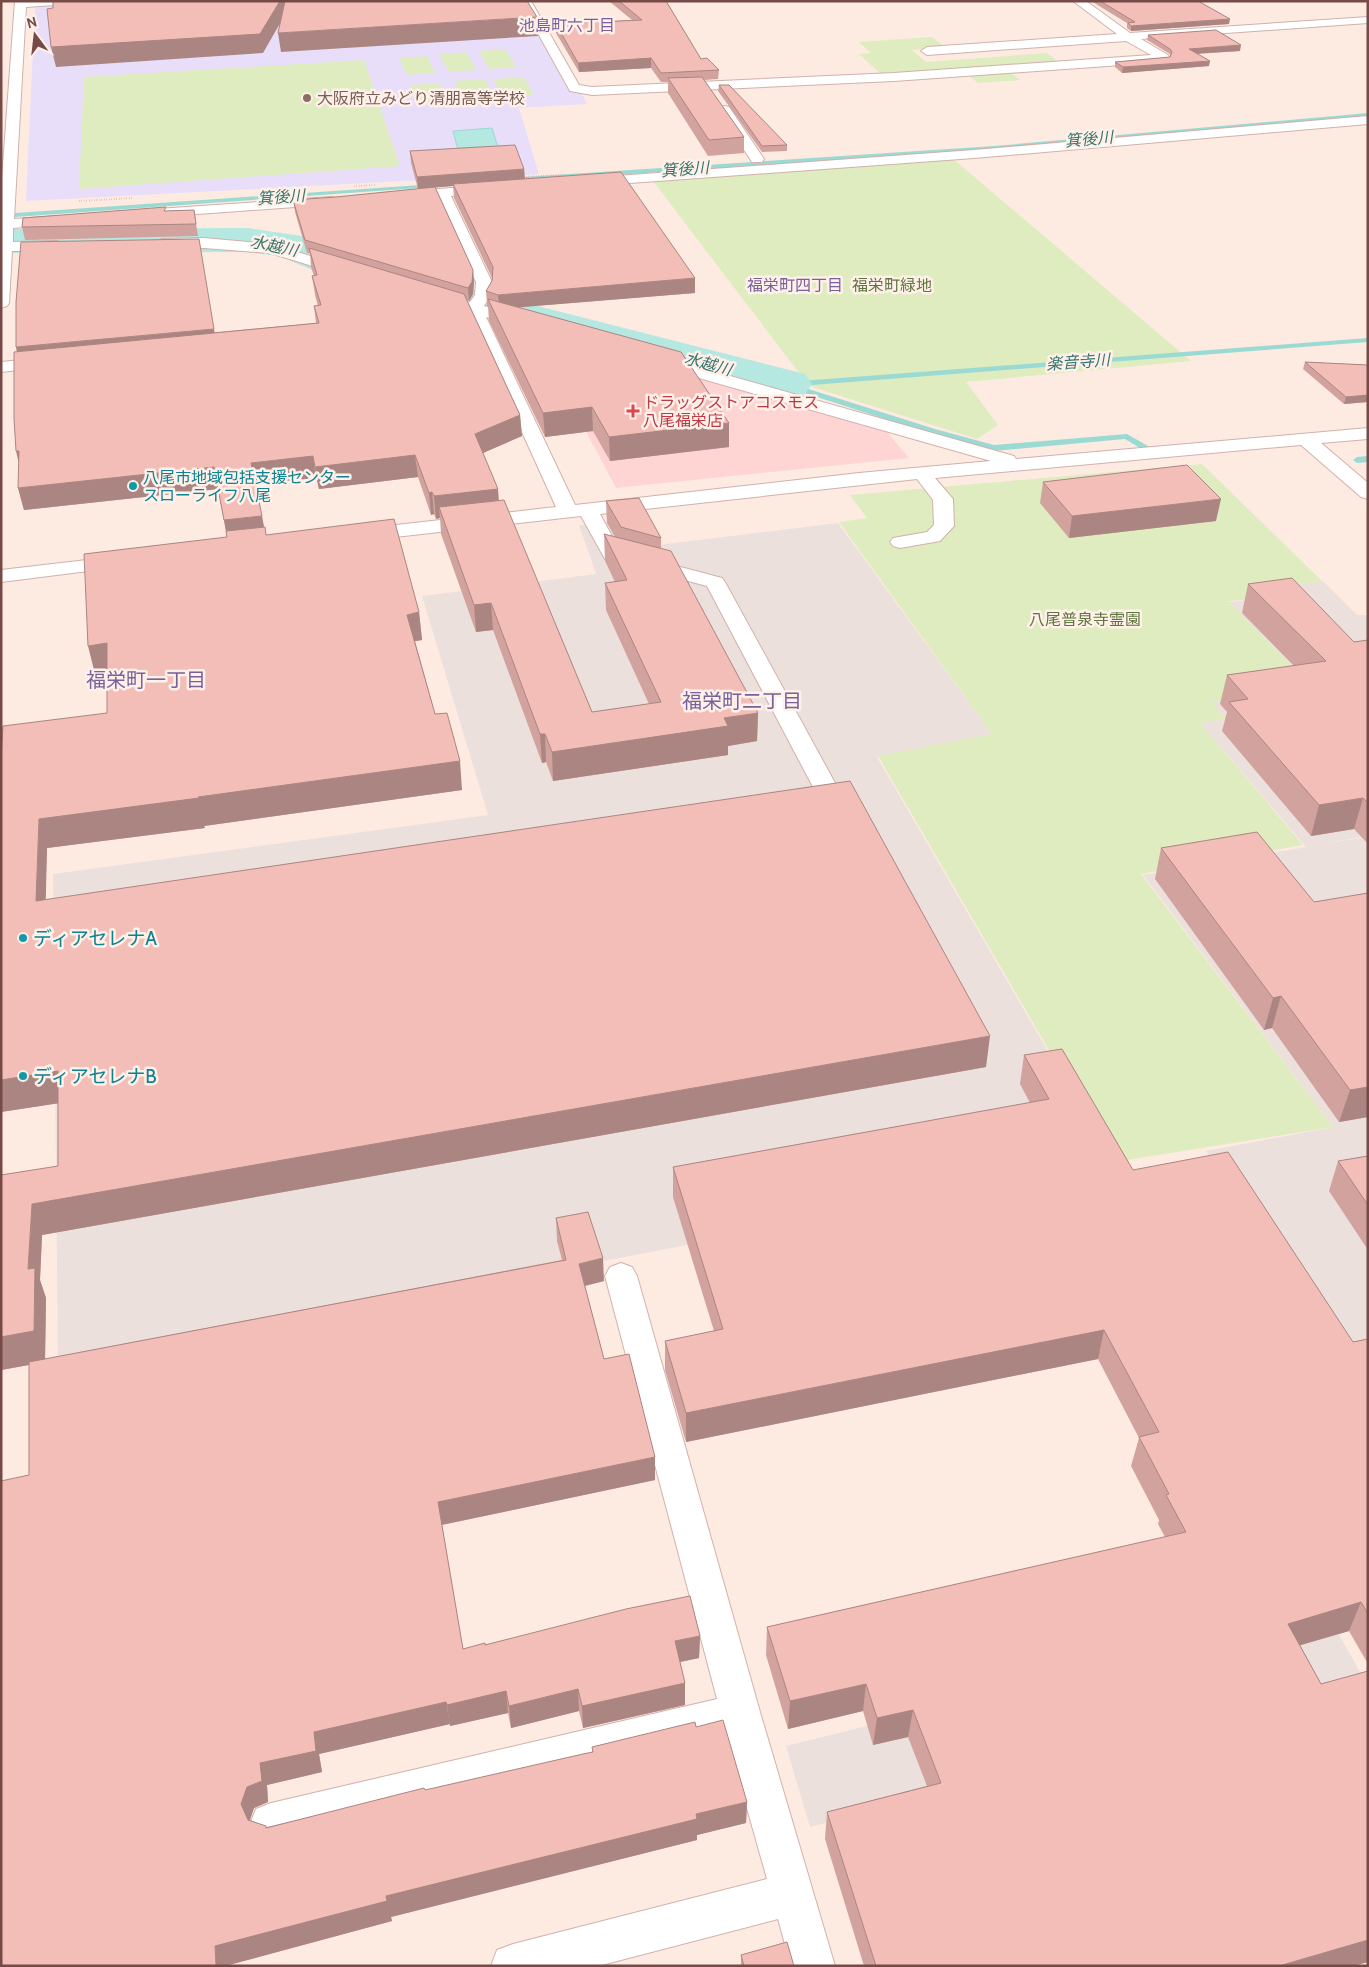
<svg xmlns="http://www.w3.org/2000/svg" width="1369" height="1967" font-family="Cabin,'Noto Sans JP',sans-serif">
  <rect width="100%" height="100%" fill="#fdebe2"/>
  <polygon fill="#ffd5d4" points="531,328 883,427 909,458 616,488"/>
  <g fill="#ece0dd">
    <polygon points="610,522 625,549 838,523 992,734 877,757 1113,1163 58,1366 53,874 488,815 422,596 596,574 579,525"/>
    <polygon points="1324,582 1357,615 1368,615 1368,836 1321,844 1368,837 1368,917 1310,927 1252,856 1306,847 1200,723 1225,719 1212,702 1313,687 1229,602 1282,597 1275,585"/>
    <polygon points="1251,856 1310,928 1368,918 1368,1350 1339,1356 1206,1151 1333,1127 1143,875"/>
    <polygon points="1326,1612 1367,1684 810,1827 786,1746"/>
  </g>
  <polygon fill="#e8defa" points="107,1 519,1 568,89 581,92 587,104 519,108 539,174 26,201 35,5"/>
  <g fill="#deecbf">
    <polygon points="932,37 945,47 912,50 926,62 1047,53 1060,63 1004,67 1020,80 978,83 959,68 881,74 859,54 871,53 859,42"/>
    <polygon points="505,49 516,67 489,69 479,51"/>
    <polygon points="466,52 476,70 449,72 439,54"/>
    <polygon points="427,56 435,73 407,75 399,58"/>
    <polygon points="364,60 400,166 79,189 84,77"/>
    <polygon points="523,77 534,95 503,97 493,79"/>
    <polygon points="485,79 495,99 463,101 454,81"/>
    <polygon points="440,83 449,102 418,104 410,85"/>
    <polygon points="952,158 1191,361 966,382 998,425 977,439 809,386 653,181"/>
    <polygon points="1202,464 1323,582 1275,585 1282,597 1228,601 1313,687 1212,702 1225,719 1200,723 1303,845 1141,874 1333,1127 1114,1162 878,756 992,734 839,522 867,518 850,495"/>
  </g>
  <polygon fill="#b5e8e1" stroke="#9bdad2" points="492,128 499,151 459,154 453,131"/>
  <g fill="none" stroke-linecap="round" stroke-linejoin="round">
    <g fill="#9bdad2" fill-rule="evenodd">
      <polygon points="1368,113 1368,117 994,150 508,182 505,180 508,178 994,146"/>
      <polygon points="435,184 436,185 433,187 1,218 1,214"/>
      <polygon points="1368,338 1368,342 799,386 935,429 994,445 1127,434 1148,446 1149,448 1145,451 1125,439 994,451 929,433 792,389 792,386 784,384 788,382"/>
      <polygon points="1368,456 1368,462 1357,463 1353,460 1357,457"/>
    </g>
    <polygon fill="#b5e8e1" fill-rule="evenodd" points="247,228 302,236 350,255 420,276 805,374 812,384 805,394 788,398 390,294 320,273 279,256 247,252 1,253 1,229"/>
    <g stroke="#d1b1ab" stroke-width="2">
      <g id="minor">
        <polygon points="15,1 73,1 68,4 26,7 14,219 60,216 65,217 67,220 65,223 60,224 13,228 13,242 57,241 62,243 65,246 62,249 57,251 12,251 9,303 7,306 1,308 1,192"/>
        <polygon points="520,1 531,1 579,85 592,87 894,73 1151,55 1126,41 927,55 921,51 927,47 1117,34 1073,1 1086,1 1130,33 1368,17 1368,23 1141,39 1168,55 1170,58 1168,61 1164,62 894,81 592,95 570,91"/>
        <polygon points="724,106 729,107 764,159 762,162 752,162 750,159 718,110"/>
        <polygon points="1368,116 1368,124 974,158 589,186 582,182 589,178 974,150"/>
        <path d="M491,185L496,186L498,189L496,192L451,196L492,282L491,295L484,306L532,320L534,323L532,326L526,328L486,317L575,505L859,473L991,461L653,365L650,361L653,357L659,356L1014,456L1016,459L1368,428V439L1321,443L1368,483V499L1361,497L1301,445L935,478L953,499L954,526L940,541L900,548L893,546L890,542L893,538L927,532L934,525L933,500L917,479L600,514L620,551L722,578L725,582L840,792L837,797C822,801 805,806 790,802L787,797L790,792L813,787L707,586L605,559L581,516L360,541L353,539L350,535L353,531L360,529L556,507L467,311L429,300L427,297L429,294L435,292L470,302L475,295L476,282L437,197L399,200L394,199L392,196L394,193L399,192Z"/>
        <polygon points="331,197 336,198 338,201 336,204 157,217 152,216 150,213 152,210 157,209"/>
        <polygon points="204,238 271,244 350,268 353,271 350,274 345,276 270,253 204,248 162,249 157,247 154,244 157,241 162,239"/>
        <polygon points="51,357 57,358 60,362 57,366 1,372 1,362"/>
        <polygon points="121,556 128,558 131,562 128,566 1,582 1,570"/>
        <polygon points="621,1263 632,1267 637,1276 760,1712 835,1966 791,1966 778,1919 598,1966 491,1966 497,1950 513,1944 767,1879 726,1734 271,1845 256,1839 250,1824 256,1809 271,1803 717,1699 605,1276 610,1267"/>
      </g>
    </g>
    <g stroke="#d9a19b" stroke-width="2" stroke-dasharray="0.5 2" stroke-linecap="butt">
      <polyline points="521,177 562,175"/>
      <polyline points="354,186 375,185"/>
      <polyline points="79,201 133,198"/>
    </g>
    <use href="#minor" fill="#fff" fill-rule="evenodd"/>
  </g>
  <g fill="#d2a39e">
    <polygon points="609,1 666,1 701,59 719,70 718,79 704,80 744,137 744,153 708,156 668,93 668,82 661,82 651,68 579,72 556,33 556,24 632,20"/>
    <polygon points="1091,1 1198,1 1229,24 1131,31 1127,28 1127,23"/>
    <polygon points="1148,35 1240,51 1198,54 1209,66 1122,73 1115,67 1115,62 1170,57 1170,54 1147,40"/>
    <polygon points="719,85 787,145 787,151 762,152 718,91"/>
    <polygon points="410,151 524,169 525,179 695,293 520,307 729,447 610,461 593,431 545,437 489,321 488,306 487,306 486,291 492,281 492,278 454,198 453,186 435,187 473,270 474,282 473,294 469,301 467,300 520,415 522,436 483,453 498,489 499,501 592,712 649,704 606,610 605,583 615,582 605,561 604,534 615,537 607,523 606,501 661,538 661,549 758,713 757,741 728,746 728,755 553,781 546,762 542,763 493,630 476,632 441,534 440,518 436,519 434,514 431,515 418,477 319,489 316,478 255,484 264,527 266,535 419,612 422,640 415,641 435,714 462,790 204,826 205,828 47,848 45,899 986,1067 42,1235 40,1280 46,1298 45,1359 562,1260 557,1241 556,1218 604,1281 585,1286 604,1359 655,1457 655,1480 442,1525 463,1649 485,1645 700,1636 699,1658 680,1662 685,1683 685,1705 583,1728 579,1711 511,1728 508,1713 450,1726 450,1724 319,1754 322,1772 267,1785 268,1802 254,1808 250,1820 267,1827 592,1752 592,1747 696,1727 747,1802 746,1823 697,1835 697,1840 391,1917 392,1921 225,1966 29,1475 29,1365 1,1370 58,1166 58,1103 1,1112 1,757 107,713 107,672 95,674 227,537 218,489 24,510 18,488 19,464 17,351 316,323 314,306 318,306 315,295 312,276 314,276 311,267 310,253 307,253 295,212 293,200 336,197 418,189 411,163"/>
    <polygon points="194,210 198,236 25,240 22,227 167,211"/>
    <polygon points="1305,362 1368,365 1368,402 1344,404 1303,369"/>
    <polygon points="1043,482 1216,521 1069,538 1040,503"/>
    <polygon points="1248,584 1354,642 1368,640 1368,844 1354,829 1311,836 1222,731 1227,712 1220,704 1227,675 1294,666 1242,613"/>
    <polygon points="1161,848 1314,902 1368,893 1368,1117 1339,1122 1272,1028 1264,1030 1155,879"/>
    <polygon points="1024,1055 1133,1170 1353,1342 1368,1339 1368,1664 1349,1631 1300,1645 1321,1684 1368,1671 1368,1962 1353,1966 864,1966 825,1839 827,1812 927,1786 908,1737 873,1745 863,1711 788,1729 766,1655 767,1627 1165,1537 1158,1524 1159,1520 1131,1466 1139,1438 1098,1359 686,1442 665,1370 665,1341 714,1331 673,1197 673,1167 1030,1103 1020,1084"/>
    <polygon points="1368,1156 1368,1250 1329,1191 1338,1161"/>
    <polygon points="741,1955 794,1966 741,1966"/>
  </g>
  <g fill="#ab8581">
    <polygon points="280,1 285,1 286,13 263,53 56,67 51,47"/>
    <polygon points="537,17 538,36 281,52 278,33"/>
    <polygon points="1230,19 1229,24 1131,31 1131,26"/>
    <polygon points="1241,45 1240,51 1188,54 1189,49"/>
    <polygon points="651,58 651,68 579,72 578,63"/>
    <polygon points="1210,61 1209,66 1122,73 1123,67"/>
    <polygon points="524,169 525,181 453,184 453,186 418,189 417,177"/>
    <polygon points="473,270 474,282 473,294 469,301 468,288"/>
    <polygon points="695,278 695,293 499,309 498,295"/>
    <polygon points="214,329 216,341 18,359 16,347"/>
    <polygon points="1368,395 1368,402 1344,404 1346,397"/>
    <polygon points="592,407 593,431 545,437 543,413"/>
    <polygon points="520,415 522,436 476,456 475,434"/>
    <polygon points="729,423 729,447 610,461 609,437"/>
    <polygon points="16,451 19,451 21,473"/>
    <polygon points="415,455 418,477 319,489 315,467"/>
    <polygon points="313,456 316,478 254,484 251,463"/>
    <polygon points="214,467 218,489 24,510 18,488"/>
    <polygon points="498,489 499,512 439,507 440,518 436,519 434,496"/>
    <polygon points="432,492 434,514 431,515 429,493"/>
    <polygon points="1221,499 1216,521 1069,538 1072,516"/>
    <polygon points="262,516 266,538 228,542 224,520"/>
    <polygon points="491,603 493,630 476,632 474,605"/>
    <polygon points="419,612 422,640 410,642 407,615"/>
    <polygon points="107,643 113,671 95,674 88,646"/>
    <polygon points="758,713 757,741 728,746 728,755 553,781 552,752 724,718"/>
    <polygon points="540,734 545,734 546,762 542,763"/>
    <polygon points="460,761 462,790 204,826 205,828 47,848 45,931 36,901 39,819"/>
    <polygon points="1363,798 1354,829 1311,836 1319,805"/>
    <polygon points="1281,996 1272,1028 1264,1030 1273,998"/>
    <polygon points="990,1036 986,1067 42,1235 40,1280 46,1298 45,1362 1,1370 1,1337 28,1269 32,1204"/>
    <polygon points="58,1071 67,1102 1,1112 1,1080"/>
    <polygon points="1368,1087 1368,1117 1339,1122 1350,1090"/>
    <polygon points="603,1258 604,1281 580,1287 579,1264"/>
    <polygon points="1104,1330 1098,1359 686,1442 686,1413"/>
    <polygon points="655,1457 655,1480 441,1525 438,1502"/>
    <polygon points="1361,1602 1349,1631 1277,1652 1288,1624"/>
    <polygon points="700,1636 699,1658 675,1663 675,1641"/>
    <polygon points="685,1683 685,1705 583,1728 582,1706"/>
    <polygon points="866,1684 863,1711 788,1729 790,1701"/>
    <polygon points="578,1689 579,1711 511,1728 509,1706"/>
    <polygon points="506,1691 508,1713 450,1726 447,1705"/>
    <polygon points="446,1702 450,1724 319,1754 322,1772 267,1785 268,1802 254,1808 248,1825 241,1804 247,1787 260,1763 314,1732"/>
    <polygon points="913,1710 908,1737 873,1745 877,1718"/>
    <polygon points="747,1802 746,1823 697,1835 697,1840 391,1917 392,1921 225,1966 216,1966 215,1946 386,1896 696,1814"/>
    <polygon points="1368,1940 1368,1962 1353,1966 1279,1966"/>
  </g>
  <g fill="#f4beb8" stroke="#ab8581">
    <polygon points="53,1 280,1 260,34 51,47 47,9 53,8"/>
    <polygon points="285,1 527,1 537,17 278,33"/>
    <polygon points="619,1 666,1 701,59 707,58 719,70 661,73 651,58 578,63 556,24 642,20"/>
    <polygon points="1100,1 1198,1 1230,19 1131,26 1128,23 1135,22"/>
    <polygon points="1216,30 1241,45 1189,49 1210,61 1123,67 1115,62 1170,57 1172,52 1170,49 1148,35"/>
    <polygon points="702,77 744,137 709,140 668,78"/>
    <polygon points="719,85 729,85 787,145 762,146"/>
    <polygon points="515,145 524,169 417,177 410,151"/>
    <polygon points="621,172 695,278 498,295 486,291 492,281 493,267 453,184"/>
    <polygon points="435,187 473,270 472,282 468,288 305,240 293,200 336,197"/>
    <polygon points="166,207 164,211 194,210 196,224 22,227 23,218"/>
    <polygon points="199,239 214,329 16,347 16,302 21,242"/>
    <polygon points="309,248 464,294 520,415 475,434 498,489 434,496 432,492 429,493 415,455 315,467 313,456 251,463 262,516 224,520 214,467 18,488 19,451 16,451 14,418 14,352 319,323 314,306 321,305 312,276 317,275"/>
    <polygon points="488,299 681,352 729,423 609,437 592,407 543,413"/>
    <polygon points="1305,362 1368,365 1368,395 1346,397"/>
    <polygon points="1187,465 1221,499 1072,516 1043,482"/>
    <polygon points="639,498 661,538 621,527 606,501"/>
    <polygon points="504,500 592,712 661,702 605,583 627,580 604,534 671,551 758,713 724,718 728,726 552,752 545,734 540,734 491,603 474,605 439,507"/>
    <polygon points="394,519 419,612 407,615 435,714 447,713 460,761 198,797 199,798 39,819 36,901 850,781 990,1036 32,1204 28,1269 35,1268 34,1331 1,1337 1,1175 58,1166 58,1071 1,1080 1,757 3,726 107,713 107,643 88,646 84,554 227,537 226,531 265,527 266,535"/>
    <polygon points="1292,578 1354,642 1368,640 1368,803 1363,798 1319,805 1229,702 1248,699 1227,675 1326,661 1248,584"/>
    <polygon points="1257,832 1314,902 1368,893 1368,1087 1350,1090 1281,996 1273,998 1161,848"/>
    <polygon points="1062,1049 1133,1170 1228,1152 1353,1342 1368,1339 1368,1614 1361,1602 1288,1624 1321,1684 1368,1671 1368,1940 1279,1966 876,1966 827,1812 941,1783 913,1710 877,1718 866,1684 790,1701 767,1627 1186,1532 1166,1495 1169,1494 1139,1437 1159,1432 1104,1330 686,1413 665,1341 723,1329 673,1167 1049,1099 1024,1055"/>
    <polygon points="1368,1156 1368,1205 1338,1161"/>
    <polygon points="588,1212 603,1258 579,1264 604,1359 629,1354 655,1457 438,1502 463,1649 485,1643 485,1645 626,1609 690,1596 700,1636 675,1641 685,1683 582,1706 578,1689 509,1706 506,1691 447,1705 446,1702 314,1732 316,1751 260,1763 262,1781 247,1787 241,1804 248,1820 266,1826 266,1828 424,1788 425,1790 583,1754 593,1752 592,1747 695,1722 696,1727 723,1720 747,1802 696,1814 697,1819 386,1896 387,1901 215,1946 216,1966 1,1966 1,1481 29,1475 29,1362 566,1260 556,1218"/>
    <polygon points="787,1942 794,1966 744,1966 741,1955"/>
  </g>
  <circle fill="#8d6e63" stroke="#fff0e9" stroke-width="2" cx="307" cy="98" r="5"/>
  <path fill="#e0444e" stroke="#fff0e9" stroke-width="2" d="M630.5 403.5h5v5h5v5h-5v5h-5v-5h-5v-5h5z"/>
  <g fill="#0f9aa8" stroke="#fff0e9" stroke-width="2">
    <circle cx="133" cy="486" r="5"/>
    <circle cx="23" cy="938" r="5"/>
    <circle cx="23" cy="1076" r="5"/>
  </g>
  <g text-anchor="middle" dominant-baseline="central" stroke-width="5" stroke-linejoin="round" paint-order="stroke">
    <g font-size="16" fill="#77629a" stroke="#fff0e9">
      <text x="567" y="25">池島町六丁目</text>
      <text x="795" y="285">福栄町四丁目</text>
    </g>
    <g font-size="16" fill="#785e54" stroke="#fff0e9" text-anchor="start">
      <text x="317" y="98">大阪府立みどり清朋高等学校</text>
    </g>
    <g font-size="16" font-style="italic" fill="#37766e" stroke="#fff0e9">
      <text transform="translate(1089 139) rotate(-5)">箕後川</text>
      <text transform="translate(685 169) rotate(-4)">箕後川</text>
      <text transform="translate(281 197) rotate(-4)">箕後川</text>
      <text transform="translate(274 246) rotate(12)">水越川</text>
      <text transform="translate(1078 362) rotate(-4)">楽音寺川</text>
      <text transform="translate(708 364) rotate(15)">水越川</text>
    </g>
    <g font-size="16" fill="#5e773c" stroke="#fff0e9">
      <text x="892" y="285">福栄町緑地</text>
      <text x="1085" y="619">八尾普泉寺霊園</text>
    </g>
    <g font-size="16" fill="#be3a42" stroke="#fff0e9" text-anchor="start">
      <text x="643" y="402">ドラッグストアコスモス<tspan x="643" dy="18">八尾福栄店</tspan></text>
    </g>
    <g font-size="16" fill="#0d838f" stroke="#fff0e9" text-anchor="start">
      <text x="143" y="477">八尾市地域包括支援センター<tspan x="143" dy="18">スローライフ八尾</tspan></text>
    </g>
    <g font-size="19" fill="#0d838f" stroke="#fff0e9" text-anchor="start">
      <text x="33" y="938">ディアセレナA</text>
      <text x="33" y="1076">ディアセレナB</text>
    </g>
    <g font-size="20" fill="#77629a" stroke="#fff0e9">
      <text x="146" y="680">福栄町一丁目</text>
      <text x="742" y="701">福栄町二丁目</text>
    </g>
  </g>
  <rect width="1369" height="1967" fill="none" stroke="#764a47" stroke-width="5"/>
  <g transform="translate(35 35) rotate(345)" stroke="#fff0e9" stroke-width="4" paint-order="stroke">
  <path d="M0-4L9 19L0 12L-9 19Z" fill="#764a47"/>
  <text y="-8" font-size="14" font-weight="bold" text-anchor="middle" fill="#764a47">N</text>
  </g>
</svg>
